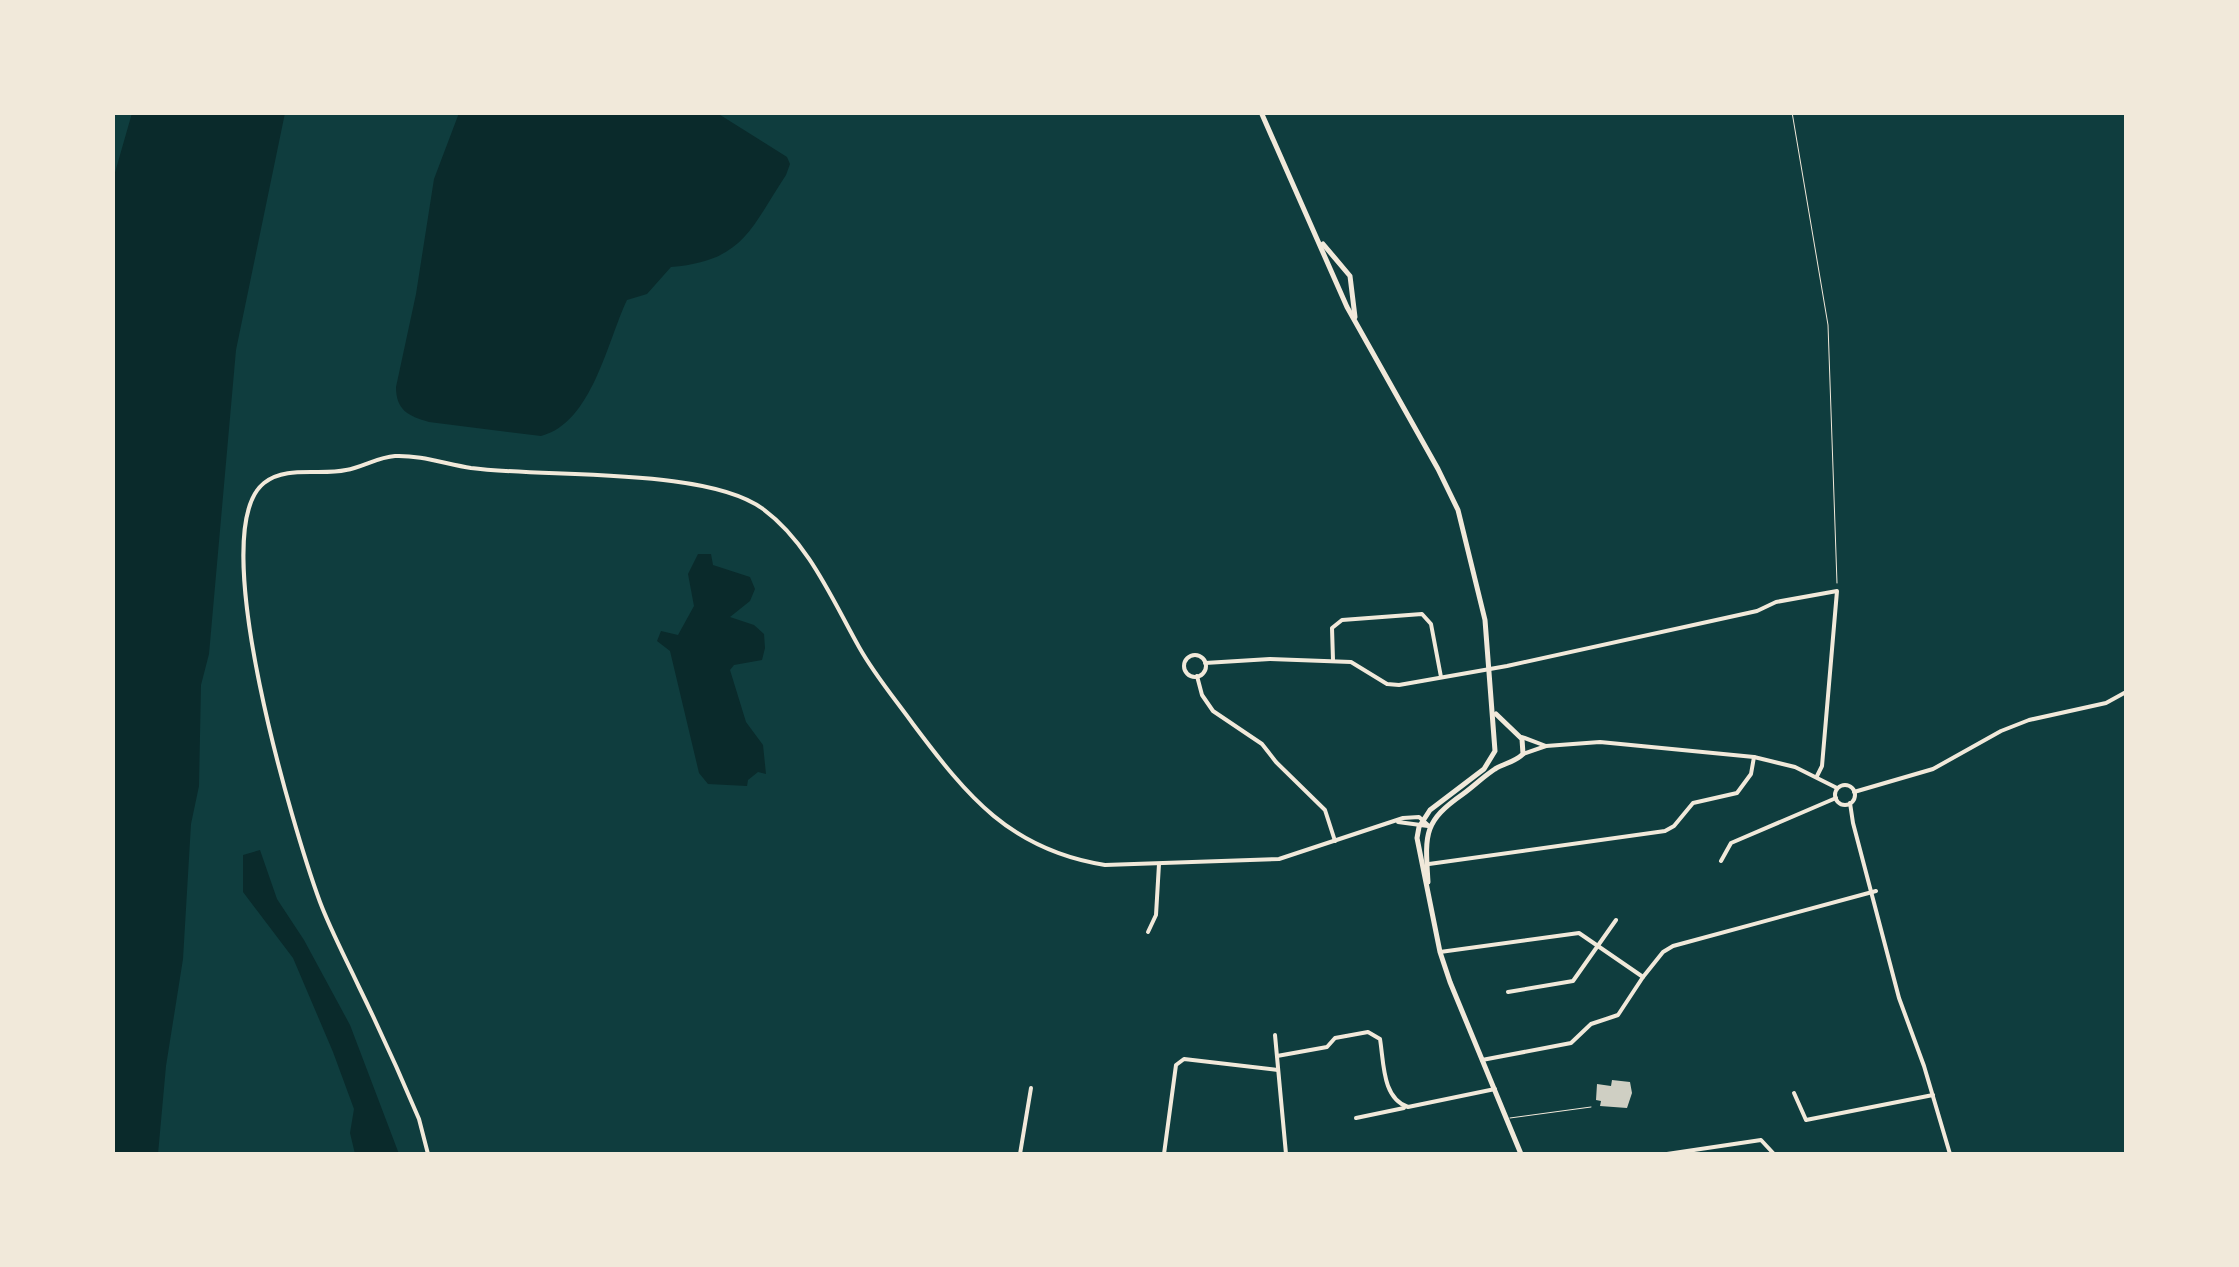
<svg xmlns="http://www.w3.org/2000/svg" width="2239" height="1267" font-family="Raleway,sans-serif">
  <rect width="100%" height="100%" fill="#0f3d3e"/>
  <g fill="#0a2a2b">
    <polygon points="132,113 285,113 236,350 209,654 201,685 199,786 191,824 183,959 166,1066 158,1154 112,1154 112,183"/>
    <path d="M459,113H717L787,157L790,164L786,175C750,230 743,261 671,267L647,294L627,300C607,342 592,423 541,436L429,422C408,416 396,410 396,387L416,294L434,179Z"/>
    <polygon points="698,554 711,554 713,565 750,577 755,589 750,601 730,617 754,625 764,634 765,648 762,660 734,665 730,670 746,722 763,745 766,774 758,772 748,780 747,786 708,784 699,773 670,651 657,641 661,631 678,635 694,606 688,574"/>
    <polygon points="260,850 277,899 304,940 350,1025 399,1154 355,1154 350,1133 354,1109 333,1052 293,958 243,892 243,855"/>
  </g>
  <polygon fill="#cfcfc3" points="1612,1080 1630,1082 1632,1093 1627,1108 1600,1106 1601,1101 1596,1100 1597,1084 1611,1086"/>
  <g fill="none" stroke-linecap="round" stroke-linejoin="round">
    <polyline stroke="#f1e9da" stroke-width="1" points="1792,112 1828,325 1837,583"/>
    <polyline stroke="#f1e9da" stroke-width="1" points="1510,1118 1591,1107"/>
    <g stroke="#f1e9da" stroke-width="4">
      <circle cx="1195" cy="666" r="11"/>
      <polyline points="1333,660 1332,628 1342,620 1422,614 1431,624 1441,677"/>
      <polyline points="1205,663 1270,659 1351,662 1387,684 1399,685 1507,666 1757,611 1776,602 1837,591 1822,766 1817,776"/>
      <polyline points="1197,676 1202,695 1213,711 1262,744 1276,762 1325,810 1335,841"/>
      <polyline points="1522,737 1546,746"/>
      <polyline points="1523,754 1546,746 1600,742 1754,757 1795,767 1837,788"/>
      <circle cx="1845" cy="795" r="10"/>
      <polyline points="1854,792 1933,769 2001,731 2029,720 2106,703 2126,692"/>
      <polyline points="1850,803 1853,823 1899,998 1924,1066 1950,1154"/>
      <polyline points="1398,822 1428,826"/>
      <polyline points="1721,861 1731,843 1836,798"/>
      <polyline points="1429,864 1665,831 1674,826 1693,803 1737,793 1751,774 1754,757"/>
      <polyline points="1148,932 1156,915 1159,864"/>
      <polyline points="1440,952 1579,933 1643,977 1618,1015 1591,1024 1571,1043 1482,1060"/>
      <polyline points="1643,977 1663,952 1673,946 1876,891"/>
      <polyline points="1508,992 1573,981 1616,920"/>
      <polyline points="1275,1035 1286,1154"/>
      <path d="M1277,1056L1327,1047L1335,1038L1368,1032L1380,1039C1384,1063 1382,1098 1408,1107L1495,1089"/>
      <polyline points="1794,1093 1806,1120 1933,1095"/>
      <polyline points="1356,1118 1404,1108"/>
      <path d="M428,1154L419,1119C400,1074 380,1030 359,987C346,959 331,931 320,902C295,834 203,531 264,483C286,465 320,476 346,470C363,467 378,457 395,456C420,455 446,464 471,468C545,478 707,467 763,509C808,542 832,599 859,647C874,674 895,699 913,724C967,796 1010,850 1105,865L1279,859L1403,818L1419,817L1429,826"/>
      <polyline points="1020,1154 1031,1088"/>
      <polyline points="1164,1154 1176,1065 1184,1059 1278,1070"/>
      <polyline points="1667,1154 1761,1140 1774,1154"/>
    </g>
    <g stroke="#f1e9da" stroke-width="5">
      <polyline points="1261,112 1347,307 1438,469 1458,510 1485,620 1495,751 1484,769 1430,810 1419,827 1417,838 1440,952 1450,982 1521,1154"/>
      <polyline points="1323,244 1350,276 1355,317"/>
      <path d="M1428,882C1425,834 1423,822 1463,794C1474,786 1484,776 1495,769C1505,763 1515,762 1523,754L1522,739L1496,714"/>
    </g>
  </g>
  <rect width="2239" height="1267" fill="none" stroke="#f1e9da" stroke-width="230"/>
</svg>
